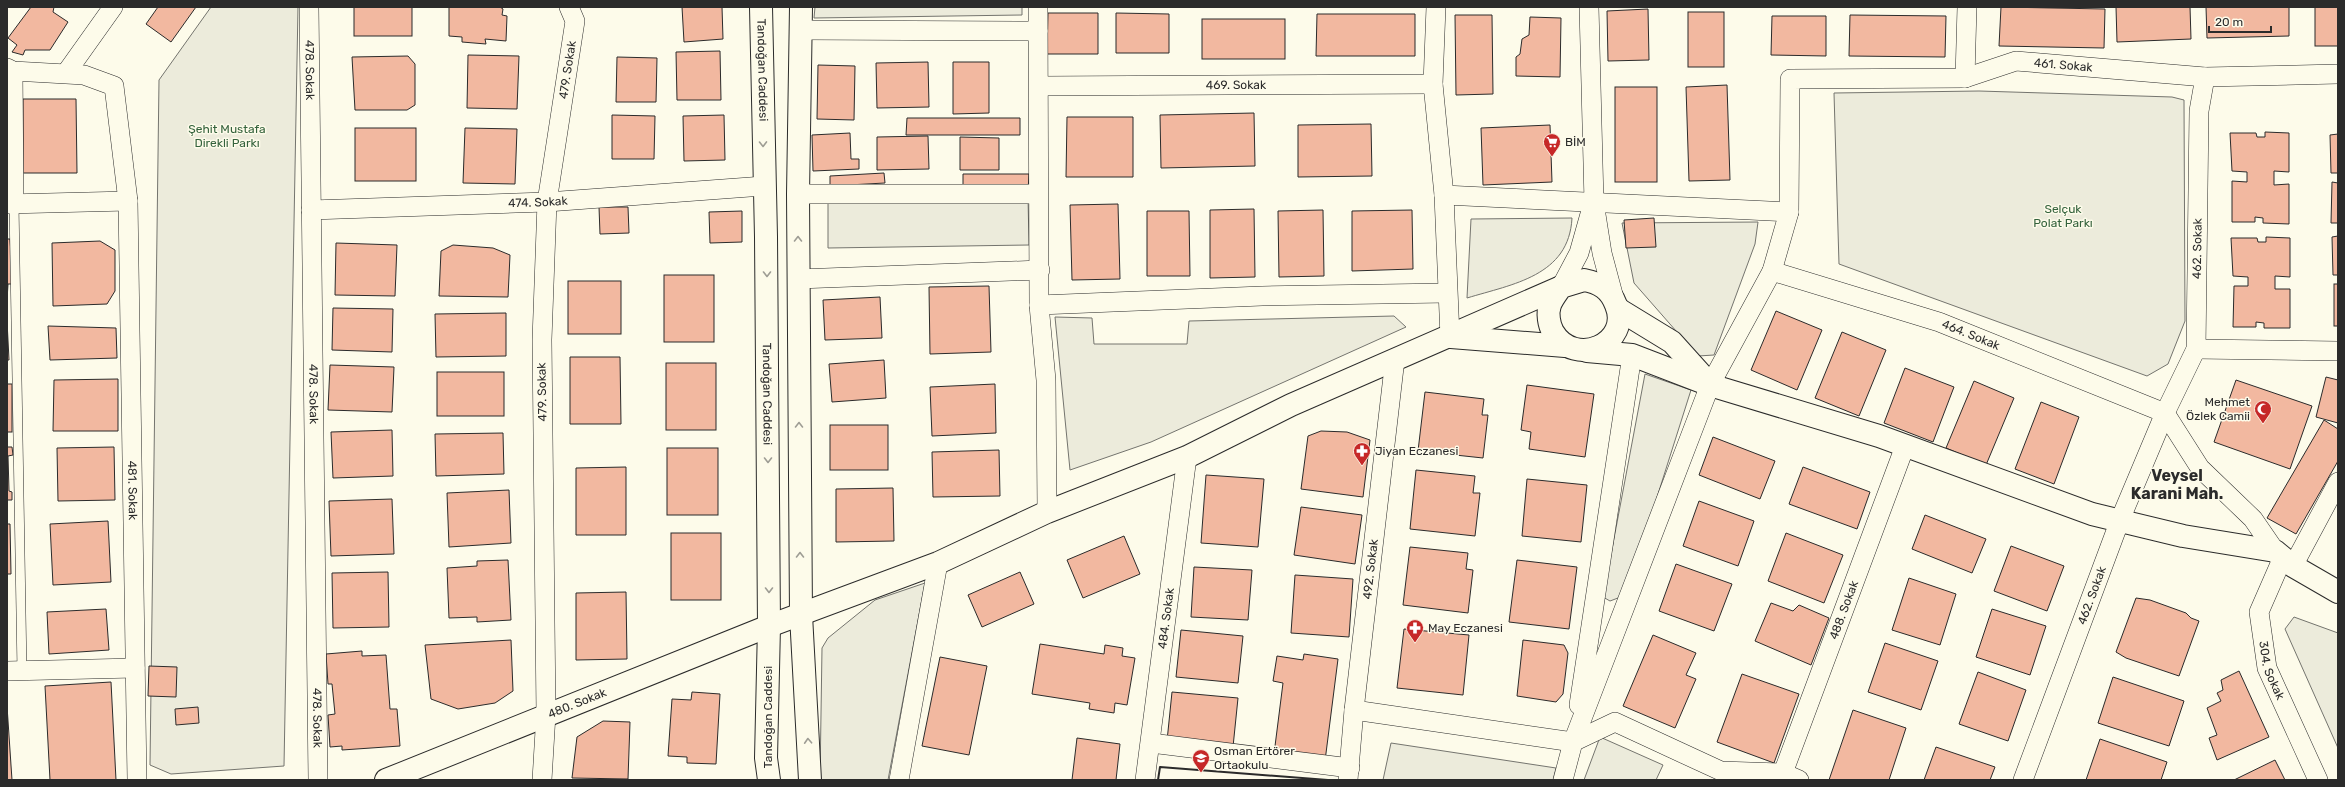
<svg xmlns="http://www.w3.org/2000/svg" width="2345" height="787" font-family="Rubik,sans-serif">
  <rect width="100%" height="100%" fill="#fdfbea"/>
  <g fill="#ecebdb" stroke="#74746e">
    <polygon points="211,7 298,7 284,766 171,774 150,765 159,80"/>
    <polygon points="815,7 1022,7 1022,15 814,18"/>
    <polygon points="1979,91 2172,97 2184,100 2185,321 2168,364 2147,376 1839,264 1834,93"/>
    <polygon points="1028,197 1029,245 828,248 828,200"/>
    <path d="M1572,218C1569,276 1513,284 1467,298L1471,219Z"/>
    <polygon points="1758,222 1755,244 1714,355 1698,356 1634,283 1622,223"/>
    <polygon points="1394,316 1406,327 1151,442 1070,470 1055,317 1092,318 1094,344 1187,344 1189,321"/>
    <polygon points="1645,374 1691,390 1626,595 1610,601 1603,597"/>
    <polygon points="925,583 888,780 820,780 822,648 828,638 875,600"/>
    <polygon points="2294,617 2338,633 2338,748 2285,629"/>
    <polygon points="1600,737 1663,765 1656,780 1584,780"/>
    <polygon points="1391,743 1556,768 1553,780 1383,780"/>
  </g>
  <g fill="#f2b8a0" stroke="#2b2b2b">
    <polygon points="31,7 54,7 53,12 68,22 50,50 25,50 23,55 12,52 17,45 8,38"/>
    <polygon points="158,7 196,7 171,42 146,24"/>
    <rect x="354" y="7" width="58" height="29"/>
    <polygon points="449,7 500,7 503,9 502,15 507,16 506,41 485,39 486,44 462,42 462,37 449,36"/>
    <polygon points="682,7 722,7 723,39 684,42"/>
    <polygon points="2001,7 2105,9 2104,48 1999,46"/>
    <polygon points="2116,7 2190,7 2191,39 2117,42"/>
    <polygon points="2206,7 2289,7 2289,36 2207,38"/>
    <rect x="2315" y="7" width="23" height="39"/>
    <polygon points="1648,9 1649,60 1608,61 1607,11"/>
    <rect x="1688" y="12" width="36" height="55"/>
    <polygon points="1048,13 1098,13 1098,54 1047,54"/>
    <polygon points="1116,13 1169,14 1169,53 1116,53"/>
    <polygon points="1317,14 1415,14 1415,56 1316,56"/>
    <polygon points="1455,15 1492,15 1493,94 1456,95"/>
    <polygon points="1850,15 1946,16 1945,57 1849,56"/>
    <polygon points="1772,16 1826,16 1826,56 1771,55"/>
    <polygon points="1530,17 1561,18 1560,77 1516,76 1516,57 1520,54 1522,39 1529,35"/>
    <rect x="1202" y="19" width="83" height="40"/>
    <polygon points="720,51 721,100 677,100 676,52"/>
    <polygon points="468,55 519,56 517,109 467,108"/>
    <polygon points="408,56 415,64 415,105 407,110 355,110 352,57"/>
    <polygon points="617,57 657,58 656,102 616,102"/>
    <polygon points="928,62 929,107 877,108 876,63"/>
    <polygon points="953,62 989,62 989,113 953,114"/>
    <polygon points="818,65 855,66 854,120 817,119"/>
    <polygon points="1727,85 1730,180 1689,181 1686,87"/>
    <rect x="1615" y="87" width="42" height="95"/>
    <polygon points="23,99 76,99 77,173 23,173"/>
    <polygon points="1254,113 1255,166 1161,168 1160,115"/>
    <polygon points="612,115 655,116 654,159 612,159"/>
    <polygon points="724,115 725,160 684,161 683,116"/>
    <polygon points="1067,117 1133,117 1133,177 1066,177"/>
    <polygon points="907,118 1020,118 1020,135 906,135"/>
    <polygon points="1371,124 1372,176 1298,177 1298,125"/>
    <polygon points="1550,125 1552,182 1483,185 1481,128"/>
    <rect x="355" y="128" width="61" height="53"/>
    <polygon points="465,128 517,129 515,184 463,183"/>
    <polygon points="2265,132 2289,133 2289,172 2274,171 2274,185 2289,184 2289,224 2263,223 2263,218 2255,217 2255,222 2232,222 2232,181 2247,182 2247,172 2232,171 2230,133 2256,133 2257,137 2265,137"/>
    <polygon points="850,133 851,159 859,159 859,169 813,171 812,135"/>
    <polygon points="2338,134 2338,173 2331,173 2330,135"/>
    <polygon points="928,136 929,169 877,170 877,137"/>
    <polygon points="960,137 999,138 999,170 960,170"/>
    <polygon points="884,173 885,183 830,186 830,176"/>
    <polygon points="963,174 1029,174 1028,191 963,191"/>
    <polygon points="2332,182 2338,183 2338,223 2331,223"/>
    <polygon points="1118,204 1120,279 1072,280 1070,205"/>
    <polygon points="599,207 628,207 629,233 600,234"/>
    <polygon points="1254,209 1255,277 1210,278 1210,210"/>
    <polygon points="1323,210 1324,276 1279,277 1278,211"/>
    <polygon points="1412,210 1413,269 1352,271 1352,211"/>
    <polygon points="742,211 742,242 710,243 709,212"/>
    <polygon points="1147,211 1189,211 1190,276 1147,276"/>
    <polygon points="1654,218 1656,247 1626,248 1624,220"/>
    <polygon points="2338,236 2338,275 2333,275 2332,237"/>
    <polygon points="2266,237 2290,238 2290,277 2275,276 2275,289 2290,289 2290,328 2264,328 2264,323 2256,322 2256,327 2233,327 2234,286 2248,286 2248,277 2233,276 2231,238 2257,238 2258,242 2266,242"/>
    <polygon points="7,239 10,239 13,284 8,284 7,300"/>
    <polygon points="100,241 115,250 115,291 107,304 53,306 52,243"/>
    <polygon points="336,243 397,245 395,296 335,295"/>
    <polygon points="453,245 493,248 510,255 508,297 439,296 441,251"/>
    <rect x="664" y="275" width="50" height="67"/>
    <rect x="568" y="281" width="53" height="53"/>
    <rect x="2334" y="284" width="4" height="42"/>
    <polygon points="989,286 991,352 930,354 929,287"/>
    <polygon points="880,297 882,338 825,340 823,300"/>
    <polygon points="333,308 393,309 392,352 332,350"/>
    <polygon points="1776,311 1822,330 1797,390 1751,370"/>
    <polygon points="506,313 506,356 436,357 435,314"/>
    <polygon points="7,321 9,360 7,360"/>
    <polygon points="48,326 116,328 117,358 50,360"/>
    <polygon points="1842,332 1886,350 1859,416 1815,398"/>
    <polygon points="570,357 620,357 621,424 570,424"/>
    <polygon points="884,360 886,398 832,402 829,364"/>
    <rect x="666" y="363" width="50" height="67"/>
    <polygon points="330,365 394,367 392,412 328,410"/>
    <polygon points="1905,368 1954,387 1933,442 1884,423"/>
    <rect x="437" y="372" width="67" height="44"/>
    <polygon points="2326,377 2338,380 2338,423 2316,417"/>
    <polygon points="118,379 118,431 53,431 54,380"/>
    <polygon points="2236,380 2312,406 2290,469 2214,442"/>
    <polygon points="1974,381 2014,398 1986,465 1946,448"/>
    <rect x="7" y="384" width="5" height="48"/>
    <polygon points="995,384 996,433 932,436 930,387"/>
    <polygon points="1527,385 1594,394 1585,457 1529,449 1531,432 1521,430"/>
    <polygon points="1425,392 1484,399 1482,415 1488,415 1483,458 1418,451"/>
    <polygon points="2041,402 2079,417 2054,484 2015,469"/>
    <polygon points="2324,420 2338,429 2338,461 2296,534 2267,518"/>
    <rect x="830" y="425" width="58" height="45"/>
    <polygon points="392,430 393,476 333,478 331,432"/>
    <polygon points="1321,431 1347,432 1370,440 1363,497 1301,489 1308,436"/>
    <polygon points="503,433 504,474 436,476 435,434"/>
    <polygon points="1713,437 1775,461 1760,499 1699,475"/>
    <polygon points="7,447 12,447 13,455 8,456 9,491 12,492 12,500 7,500"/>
    <polygon points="114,447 115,500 58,501 57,448"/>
    <rect x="667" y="448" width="51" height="67"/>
    <polygon points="999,450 1000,496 933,497 932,452"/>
    <polygon points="626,467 626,535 576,535 576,468"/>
    <polygon points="1803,467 1870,492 1857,529 1789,504"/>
    <polygon points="1416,470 1475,476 1473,493 1480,493 1475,536 1410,529"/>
    <polygon points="1206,475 1264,479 1258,547 1201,543"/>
    <polygon points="1527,479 1587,485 1581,542 1522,536"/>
    <polygon points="893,488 894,541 836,542 836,489"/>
    <polygon points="509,490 511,543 449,547 447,493"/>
    <polygon points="392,499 394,554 331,556 329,501"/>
    <polygon points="1699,501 1754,521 1738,566 1683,546"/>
    <polygon points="1301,507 1362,515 1355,564 1294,555"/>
    <polygon points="1925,515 1986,539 1972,573 1912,549"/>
    <polygon points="108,521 111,582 53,585 50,524"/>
    <polygon points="7,524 10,524 11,574 7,574"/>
    <rect x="671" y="533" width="50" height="67"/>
    <polygon points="1786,533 1843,555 1824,603 1768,581"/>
    <polygon points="1124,536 1140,574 1083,598 1067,560"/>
    <polygon points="2011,546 2064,566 2047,611 1994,591"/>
    <polygon points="1410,547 1468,553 1466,569 1473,570 1468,613 1403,605"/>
    <polygon points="508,560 511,620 477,622 477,617 449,618 447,568 477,566 477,561"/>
    <polygon points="1517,560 1577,567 1569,629 1509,622"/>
    <polygon points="1676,564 1732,584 1714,631 1659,611"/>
    <polygon points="1194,567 1252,570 1248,620 1191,617"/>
    <polygon points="388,572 389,627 333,628 332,573"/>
    <polygon points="1020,572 1034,604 982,627 968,595"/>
    <polygon points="1295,575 1353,579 1349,637 1291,633"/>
    <polygon points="1909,578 1956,594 1940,645 1892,630"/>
    <polygon points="626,592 627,659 576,660 576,593"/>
    <polygon points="2136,598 2150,600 2186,613 2191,618 2199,621 2179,676 2126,658 2116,652"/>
    <polygon points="1771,603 1793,611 1799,605 1829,618 1811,665 1755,641"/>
    <polygon points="106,609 109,650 49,654 47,612"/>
    <polygon points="1992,609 2046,626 2030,675 1976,657"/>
    <polygon points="1404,629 1469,635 1463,695 1397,688"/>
    <polygon points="1181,630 1243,636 1238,683 1176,677"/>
    <polygon points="1653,635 1696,653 1686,675 1696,679 1675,728 1623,706"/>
    <polygon points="511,640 513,691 495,703 458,709 431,699 425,645"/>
    <polygon points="1523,640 1564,645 1568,653 1563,694 1556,702 1517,696"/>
    <polygon points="1885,643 1938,661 1921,710 1868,692"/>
    <polygon points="1040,644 1104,654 1105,645 1123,648 1122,656 1135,658 1127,705 1115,703 1114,713 1089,709 1090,703 1032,694"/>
    <polygon points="362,651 362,656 386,655 390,709 397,709 400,746 342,750 342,746 330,747 328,715 335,714 332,684 328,684 326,654"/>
    <polygon points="1304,654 1338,659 1325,761 1274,754 1283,683 1273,681 1277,656 1303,660"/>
    <polygon points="940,657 987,666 969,755 922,746"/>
    <polygon points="149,666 177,667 176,697 148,696"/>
    <polygon points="2239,671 2269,737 2217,760 2209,738 2217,735 2207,708 2221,701 2217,693 2223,690 2221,680"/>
    <polygon points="1978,672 2026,690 2008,741 1959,724"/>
    <polygon points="1742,674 1799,694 1774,763 1717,742"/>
    <polygon points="2113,677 2184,701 2169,746 2098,723"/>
    <polygon points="111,682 116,780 50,780 45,686"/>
    <polygon points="692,692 720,694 716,764 687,763 687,757 668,756 672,699 691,700"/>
    <polygon points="1172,692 1238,698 1233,747 1167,741"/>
    <polygon points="7,706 12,780 7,780"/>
    <polygon points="198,707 199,723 176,725 175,709"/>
    <polygon points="1853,710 1906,728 1889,780 1829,780"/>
    <polygon points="603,721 630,722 628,779 572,778 577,737"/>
    <polygon points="1077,738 1120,744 1116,780 1072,780"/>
    <polygon points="2100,739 2167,762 2161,780 2086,780"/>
    <polygon points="1936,747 1995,767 1990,780 1924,780"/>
    <polygon points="2275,760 2285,780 2234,780"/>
  </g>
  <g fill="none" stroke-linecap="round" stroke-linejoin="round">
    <g stroke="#2b2b2b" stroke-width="10">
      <polyline id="lane" points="14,204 22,671"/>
    </g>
    <g stroke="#2b2b2b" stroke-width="20">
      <g id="street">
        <path id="s1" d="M309,7L318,780"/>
        <polyline points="1038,7 1039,305 1046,380 1047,512"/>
        <polyline points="1436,7 1433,84 1444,195 1789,212"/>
        <polyline points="1589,7 1594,202 1602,253 1614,298"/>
        <polyline points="800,30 1038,31"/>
        <path id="s2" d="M7,68L13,71L84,75L114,86L128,201L137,780"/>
        <polyline points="13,71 14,204"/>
        <polyline points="66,73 113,7"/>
        <polyline points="1965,78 1967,7"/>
        <path id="s3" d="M1039,86L1433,84"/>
        <polyline points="798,194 1037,194"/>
        <polyline points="1444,195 1450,337"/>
        <polyline points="7,204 128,201"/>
        <path id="s4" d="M311,210L547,202L764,186"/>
        <path id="s5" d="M1772,271L1939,322L2165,413L2200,468L2253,519L2275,551"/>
        <polyline points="798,279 1040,270"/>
        <polyline points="1561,287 1579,253 1592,207"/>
        <polyline points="1039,305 1262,296 1446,293"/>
        <polyline points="2196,349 2338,351"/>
        <path id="s6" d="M2283,557L2259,612L2267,668L2318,780"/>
        <polyline points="2293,566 2338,482"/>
        <polyline points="7,671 135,668"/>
        <polyline points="1579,705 1632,355"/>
        <polyline points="1354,710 1573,742 1615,722 1721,771 1783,773 1799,780"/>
        <polyline points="1151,743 1350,768"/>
        <path id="s7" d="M1783,773L1905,446"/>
        <path id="s8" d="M542,780L546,714L542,340L547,202L575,21L569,7"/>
        <polyline points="899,780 938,563"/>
        <path id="s9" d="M1145,780L1187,457"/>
        <path id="s10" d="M1348,780L1354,710L1395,359"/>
        <path id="s11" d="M1563,780L1573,742L1710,385L1772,271L1789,212L1790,79L1965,78L2016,61L2205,77L2338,74"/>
        <path id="s12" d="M2023,780L2120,520L2165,413L2196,349L2199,111L2205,77"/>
      </g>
    </g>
    <g stroke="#2b2b2b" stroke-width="24">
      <g id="secondary">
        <path id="s13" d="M761,7L766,237L769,626L766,758L769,780"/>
        <polyline points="801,7 798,194 801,615 810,780"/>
        <path d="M1584,280C1600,283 1610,289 1616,305C1632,343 1575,369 1553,332C1549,325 1547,313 1550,305C1552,299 1557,293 1561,287Z"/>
        <polyline points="1618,309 1672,342 1708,382"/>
        <polyline points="1451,337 1565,346"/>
        <polyline points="1587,351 1632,355 1710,385 1879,436 2092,514 2183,536 2275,551 2293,566 2338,592"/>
        <path id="s14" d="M386,780L769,626L938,563L1047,512L1187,457L1291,405L1561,287"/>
      </g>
    </g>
    <use href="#lane" stroke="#fdfbea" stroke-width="9"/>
    <use href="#street" stroke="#fdfbea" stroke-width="19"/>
    <use href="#secondary" stroke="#fdfbea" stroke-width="22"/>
    <polyline stroke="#2b2b2b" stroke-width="2" points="1158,780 1160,767 1328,780"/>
  </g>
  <defs><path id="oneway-chevron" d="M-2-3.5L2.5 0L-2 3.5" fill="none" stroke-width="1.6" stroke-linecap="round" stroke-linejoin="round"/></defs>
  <g stroke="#9e9d94">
    <use href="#oneway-chevron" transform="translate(763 144) rotate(89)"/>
    <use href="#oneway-chevron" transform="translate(798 239) rotate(-90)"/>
    <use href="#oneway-chevron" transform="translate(767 274) rotate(90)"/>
    <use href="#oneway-chevron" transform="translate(799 425) rotate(-90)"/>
    <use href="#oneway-chevron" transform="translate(768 460) rotate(90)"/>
    <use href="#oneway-chevron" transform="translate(800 555) rotate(-90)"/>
    <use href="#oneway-chevron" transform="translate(769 590) rotate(90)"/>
    <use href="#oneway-chevron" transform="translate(808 741) rotate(-93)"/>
  </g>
  <defs>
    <g id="supermarket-pin" transform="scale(0.9)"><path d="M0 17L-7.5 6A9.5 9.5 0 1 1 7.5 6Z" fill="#c62828" stroke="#fdfbea"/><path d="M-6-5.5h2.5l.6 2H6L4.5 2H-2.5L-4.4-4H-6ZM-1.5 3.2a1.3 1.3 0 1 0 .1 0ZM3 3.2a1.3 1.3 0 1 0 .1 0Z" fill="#fff"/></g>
    <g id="mosque-pin" transform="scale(0.9)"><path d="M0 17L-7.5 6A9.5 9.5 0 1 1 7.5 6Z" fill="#c62828" stroke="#fdfbea"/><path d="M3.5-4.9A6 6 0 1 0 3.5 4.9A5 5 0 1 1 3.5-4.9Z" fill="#fff"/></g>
    <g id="pharmacy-pin" transform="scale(0.9)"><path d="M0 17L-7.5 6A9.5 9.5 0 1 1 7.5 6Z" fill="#c62828" stroke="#fdfbea"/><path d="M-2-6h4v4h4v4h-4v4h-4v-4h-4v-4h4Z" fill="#fff"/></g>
    <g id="school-pin" transform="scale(0.9)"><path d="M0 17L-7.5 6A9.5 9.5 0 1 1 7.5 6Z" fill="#c62828" stroke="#fdfbea"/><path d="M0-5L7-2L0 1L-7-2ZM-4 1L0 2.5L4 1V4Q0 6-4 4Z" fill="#fff"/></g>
  </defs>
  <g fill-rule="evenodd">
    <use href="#supermarket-pin" x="1552" y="142"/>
    <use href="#mosque-pin" x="2263" y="409"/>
    <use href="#pharmacy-pin" x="1362" y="451"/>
    <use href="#pharmacy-pin" x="1415" y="628"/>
    <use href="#school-pin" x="1201" y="758"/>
  </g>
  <g text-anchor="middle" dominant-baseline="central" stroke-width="3" stroke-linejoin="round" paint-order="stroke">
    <g font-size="12" fill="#2b2b2b" stroke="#fdfbea">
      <text stroke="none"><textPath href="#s11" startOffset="1022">461. Sokak</textPath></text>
      <text stroke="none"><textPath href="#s8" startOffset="712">479. Sokak</textPath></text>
      <text stroke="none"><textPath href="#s1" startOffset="63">478. Sokak</textPath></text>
      <text stroke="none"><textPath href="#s13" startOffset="63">Tandoğan Caddesi</textPath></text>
      <text stroke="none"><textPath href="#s3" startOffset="197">469. Sokak</textPath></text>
      <text stroke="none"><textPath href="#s4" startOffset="227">474. Sokak</textPath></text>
      <text stroke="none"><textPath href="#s12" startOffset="565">462. Sokak</textPath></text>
      <text stroke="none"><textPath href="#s5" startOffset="209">464. Sokak</textPath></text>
      <text transform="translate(542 392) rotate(-91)">479. Sokak</text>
      <text stroke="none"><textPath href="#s1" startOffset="387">478. Sokak</textPath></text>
      <text stroke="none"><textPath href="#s13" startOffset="387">Tandoğan Caddesi</textPath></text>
      <text stroke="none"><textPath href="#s2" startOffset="515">481. Sokak</textPath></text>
      <text stroke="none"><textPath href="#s10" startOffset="212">492. Sokak</textPath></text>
      <text stroke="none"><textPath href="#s12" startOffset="197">462. Sokak</textPath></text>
      <text stroke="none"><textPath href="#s7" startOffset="174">488. Sokak</textPath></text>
      <text stroke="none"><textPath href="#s9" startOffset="163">484. Sokak</textPath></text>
      <text stroke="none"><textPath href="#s6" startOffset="120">304. Sokak</textPath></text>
      <text stroke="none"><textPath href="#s14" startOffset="206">480. Sokak</textPath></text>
      <text stroke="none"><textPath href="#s1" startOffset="711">478. Sokak</textPath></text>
      <text transform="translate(768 717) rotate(-90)">Tandoğan Caddesi</text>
    </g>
    <g font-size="12" fill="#34623c" stroke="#fdfbea">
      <text x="227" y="129">Şehit Mustafa<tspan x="227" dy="14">Direkli Parkı</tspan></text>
      <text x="2063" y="209">Selçuk<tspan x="2063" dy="14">Polat Parkı</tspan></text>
    </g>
    <g font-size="12" fill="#2b2b2b" stroke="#fdfbea" text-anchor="start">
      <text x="1565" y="142">BİM</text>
      <text x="2250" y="402" text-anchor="end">Mehmet<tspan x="2250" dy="14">Özlek Camii</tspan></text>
      <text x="1375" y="451">Jiyan Eczanesi</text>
      <text x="1428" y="628">May Eczanesi</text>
      <text x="1214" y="751">Osman Ertörer<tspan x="1214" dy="14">Ortaokulu</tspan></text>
    </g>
    <g font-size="16" font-weight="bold" fill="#2b2b2b" stroke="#fdfbea">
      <text x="2177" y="475">Veysel<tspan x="2177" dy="18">Karani Mah.</tspan></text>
    </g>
  </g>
  <rect width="2345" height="787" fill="none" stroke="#2b2b2b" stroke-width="16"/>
  <path d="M2209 26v6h62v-6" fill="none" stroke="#2b2b2b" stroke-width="2"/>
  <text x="2215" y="26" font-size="12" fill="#2b2b2b" stroke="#fdfbea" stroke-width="3" paint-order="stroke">20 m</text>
</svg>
